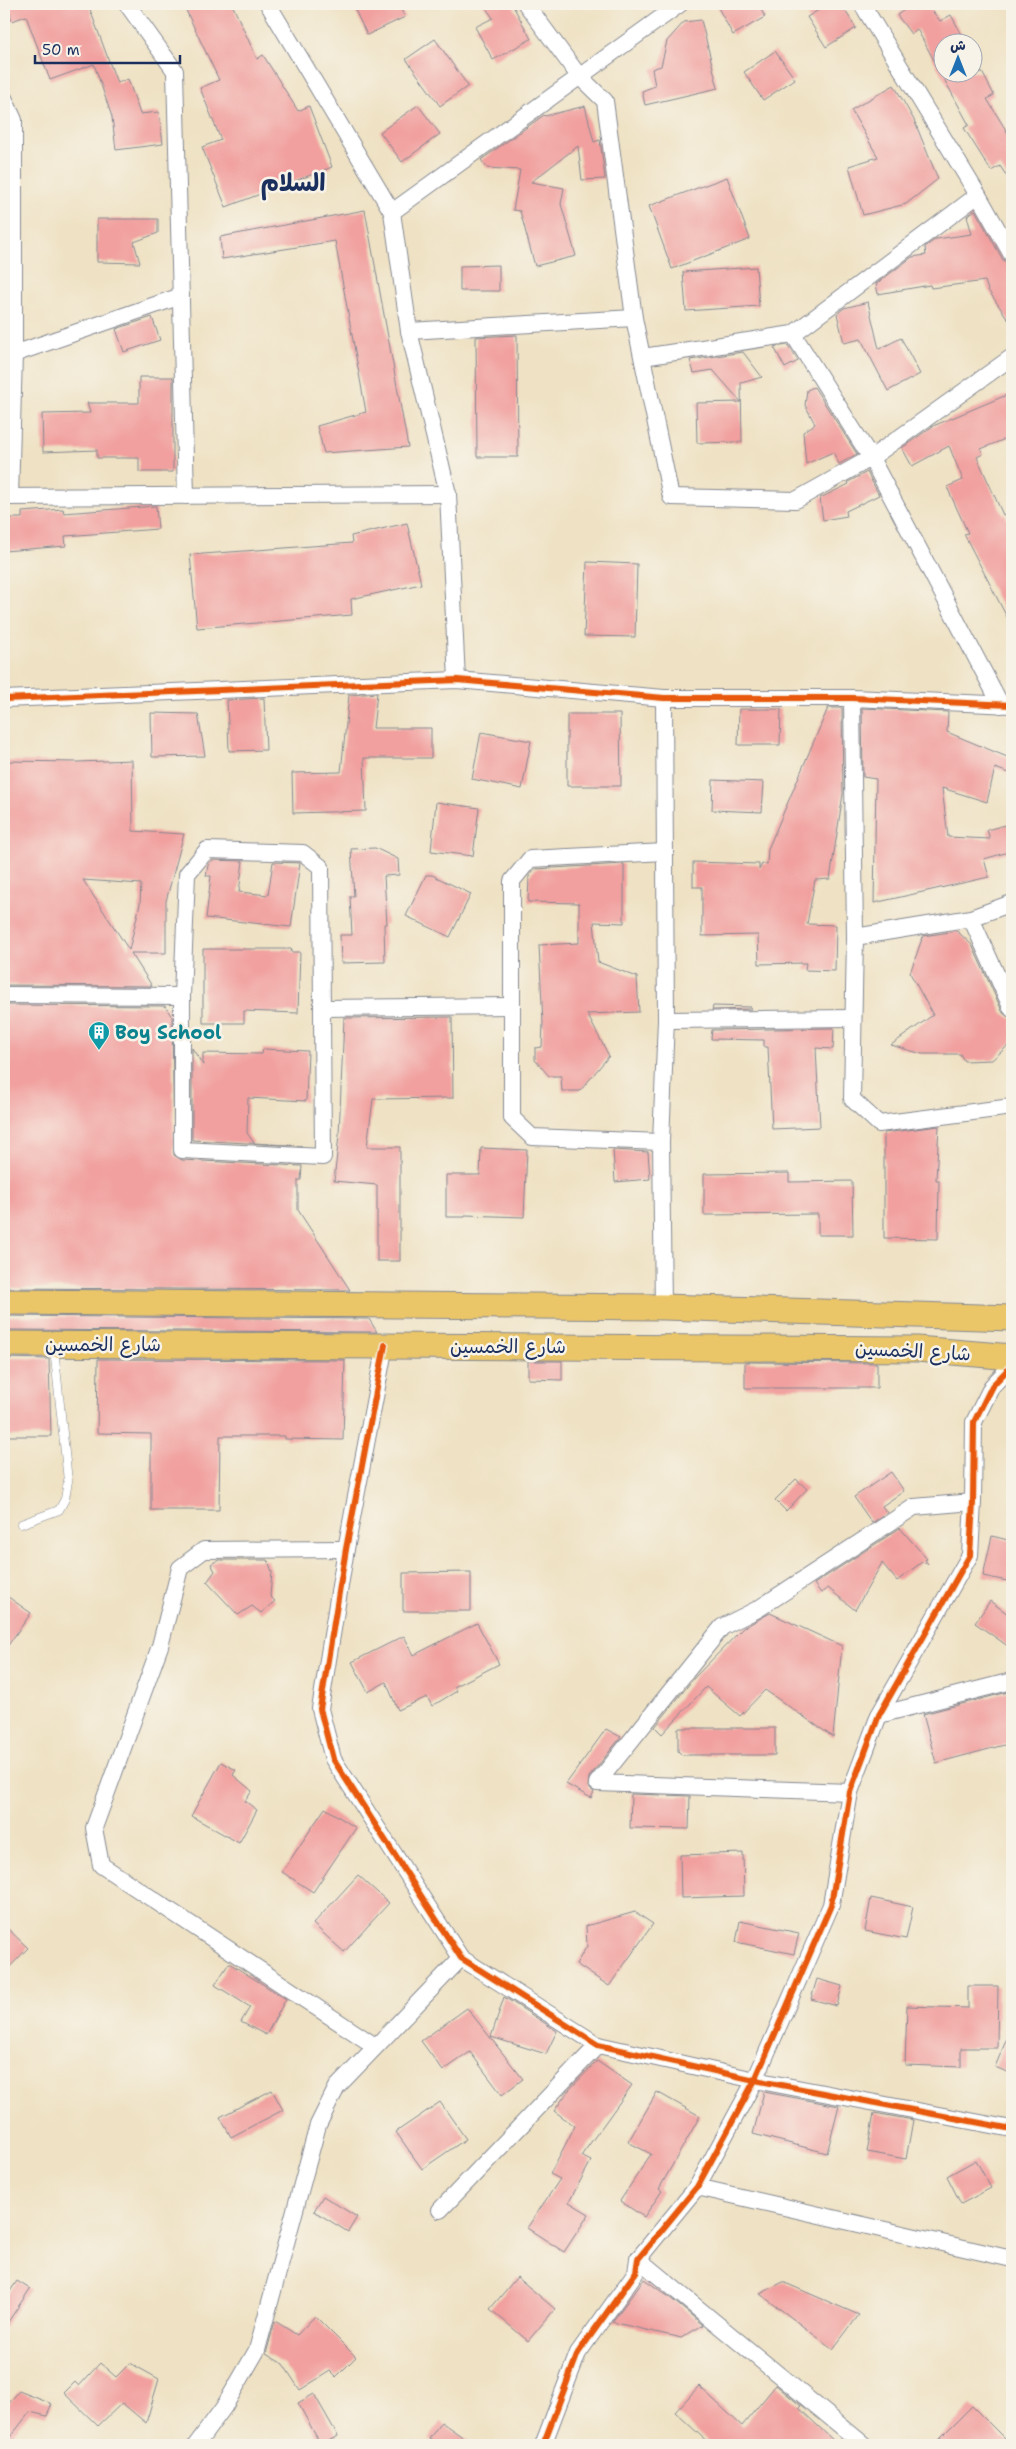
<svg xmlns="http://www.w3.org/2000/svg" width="1016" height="2449" font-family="'Shantell Sans','Playpen Sans Arabic',sans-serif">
  <rect width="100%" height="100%" fill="#f7f3e8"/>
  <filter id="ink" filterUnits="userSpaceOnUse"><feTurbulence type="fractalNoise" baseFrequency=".02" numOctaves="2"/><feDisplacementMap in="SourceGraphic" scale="10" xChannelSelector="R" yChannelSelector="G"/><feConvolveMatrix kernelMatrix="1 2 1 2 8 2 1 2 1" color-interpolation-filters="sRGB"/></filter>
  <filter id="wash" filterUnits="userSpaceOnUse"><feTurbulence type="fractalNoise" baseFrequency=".0096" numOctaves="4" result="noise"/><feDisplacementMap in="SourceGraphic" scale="20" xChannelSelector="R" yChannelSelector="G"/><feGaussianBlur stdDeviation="1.12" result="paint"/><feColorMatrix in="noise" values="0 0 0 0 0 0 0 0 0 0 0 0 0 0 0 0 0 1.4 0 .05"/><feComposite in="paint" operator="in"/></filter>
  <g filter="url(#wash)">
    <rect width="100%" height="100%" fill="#efe2c4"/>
    <g id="blocks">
      <g fill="#f1a09f" fill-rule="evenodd">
        <polygon points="7,4 88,4 117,83 128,79 140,114 159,112 163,144 116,150 112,117 94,64 50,80 26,16 12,21"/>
        <polygon points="183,4 232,4 257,59 263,55 298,111 309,106 332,167 226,207 202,147 221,140 200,88 219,80"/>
        <polygon points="352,4 398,4 405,17 367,35"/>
        <polygon points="483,4 512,4 531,39 493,60 475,27 493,18"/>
        <polygon points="716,4 758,4 765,17 733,35"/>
        <polygon points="829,4 841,4 856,28 826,47 807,17"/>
        <polygon points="913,4 927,4 940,21 951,15 966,42 944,42 944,72 982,72 994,95 987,99 1012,140 1012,184 1000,166 991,171 964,128 969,125 917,29 911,34 897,15"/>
        <polygon points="701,20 718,88 645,105 642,91 655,86 652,69 661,66 667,41 684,22"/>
        <polygon points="435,39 468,86 440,106 406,59"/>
        <polygon points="775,51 795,79 763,100 744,72"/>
        <polygon points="894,85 914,120 938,179 906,204 863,215 849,166 878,157 851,110"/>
        <polygon points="418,105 440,134 402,162 380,132"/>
        <polygon points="585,106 594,142 600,140 605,179 582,180 578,146 531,182 564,188 561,204 576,256 535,266 520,211 513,210 520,170 487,168 481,160 544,115 545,116"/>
        <polygon points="727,177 750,239 672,269 649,206"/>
        <polygon points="365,210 408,447 324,453 317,426 366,412 335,241 222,259 220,237"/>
        <polygon points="975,210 1003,260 1012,267 1012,325 988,290 985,281 931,288 930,285 878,294 876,284 912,257 926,255 925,247 936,239 972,234 967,216"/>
        <polygon points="97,219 158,219 158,233 134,242 140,263 97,262"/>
        <polygon points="499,265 499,291 460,291 460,266"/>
        <polygon points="756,267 759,306 686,311 683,272"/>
        <polygon points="868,302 879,349 901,338 920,374 888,391 861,339 844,343 837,314 844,308"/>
        <polygon points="152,317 160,340 124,352 116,329"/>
        <polygon points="517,335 518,457 477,457 476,337"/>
        <polygon points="788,345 798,361 785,368 774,347"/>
        <polygon points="743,352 762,377 741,383 742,442 697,443 696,403 741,402 713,370 694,373 690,360"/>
        <polygon points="139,377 173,377 173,472 139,472 139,458 97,458 97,450 43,452 42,414 90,413 87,403 139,403"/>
        <polygon points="814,387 857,454 839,464 833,452 806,464 803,432 815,424 805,405 807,390"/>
        <polygon points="1009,394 1012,402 1012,436 981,449 983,454 977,457 1003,515 1005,514 1012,529 1012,627 964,534 968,533 947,487 963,480 949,446 912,466 902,448 933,426"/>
        <polygon points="867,472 879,495 846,511 847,516 823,520 820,498 849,484 848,482"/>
        <polygon points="156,506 158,529 65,536 66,546 4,551 4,518 22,518 22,512 63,509 64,513"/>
        <polygon points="407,523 421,584 351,599 352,615 197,628 190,555 352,543 351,536"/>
        <polygon points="587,562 637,564 635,637 584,636"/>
        <polygon points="377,693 373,728 431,728 431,758 364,758 366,811 293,813 292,773 341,772 349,695"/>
        <polygon points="264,698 266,750 229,751 227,700"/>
        <polygon points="828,708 842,708 843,794 830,879 815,880 807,924 836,925 835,971 805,970 806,963 759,964 758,935 702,936 702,887 693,887 693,862 759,864 759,870 762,864 767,864 768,849"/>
        <polygon points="862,708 948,712 947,732 1012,759 1012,774 995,768 987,802 942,788 948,837 990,839 987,830 1012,823 1012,851 984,859 989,877 874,903 876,779 863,777"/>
        <polygon points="739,709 781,709 780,745 738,745"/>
        <polygon points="151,713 198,714 205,756 152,757"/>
        <polygon points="567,714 620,714 621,786 567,786"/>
        <polygon points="481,732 531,741 522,789 472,779"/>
        <path d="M132,760L133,831L184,834L166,901V953H131L152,986L4,985V761L78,762ZM83,880L141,884L140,904L129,950Z"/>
        <polygon points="713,780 764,782 762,812 712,810"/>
        <polygon points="436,802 479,808 473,856 431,851"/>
        <polygon points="375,848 398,859 399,875 384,876 387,924 384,924 385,962 341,963 340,935 352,935 350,896 354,896 351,849"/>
        <polygon points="212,860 243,861 239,892 268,895 273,862 300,863 291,927 206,918 211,876 206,876 208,865"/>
        <polygon points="624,864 624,923 594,922 598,962 637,977 639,1012 587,1014 609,1056 580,1091 562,1091 561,1076 549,1076 535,1060 535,1048 542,1047 543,1023 539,945 579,943 579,903 528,902 529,876 535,869"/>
        <polygon points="426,875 432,875 471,894 450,937 406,916"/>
        <polygon points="957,931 972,945 1003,1013 1012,1019 1012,1042 992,1060 964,1061 960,1054 922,1054 891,1045 933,1015 910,973 923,936"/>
        <polygon points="203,949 292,949 291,952 300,952 298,1013 244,1011 244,1023 203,1023"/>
        <polygon points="4,1005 165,1006 172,1017 174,1155 182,1160 302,1166 301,1180 298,1180 298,1210 350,1290 4,1288"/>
        <polygon points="713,1006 751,1007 751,1009 712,1010"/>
        <polygon points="452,1017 453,1098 373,1099 367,1147 400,1147 400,1261 377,1261 377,1185 334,1181 339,1135 344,1018"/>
        <polygon points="834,1028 833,1049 816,1048 820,1127 772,1129 768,1047 764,1047 764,1040 711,1039 712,1030"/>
        <polygon points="192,1048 203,1065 203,1053 262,1054 263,1049 308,1051 306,1101 248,1098 247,1133 254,1143 302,1146 192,1140"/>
        <polygon points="939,1126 936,1180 939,1180 938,1239 884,1238 884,1133"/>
        <polygon points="481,1148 527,1150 524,1217 465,1215 465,1217 446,1217 446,1175 480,1175"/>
        <polygon points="613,1150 648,1152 650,1179 615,1182"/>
        <polygon points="789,1173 789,1182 852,1181 853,1235 818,1235 818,1214 704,1215 704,1174"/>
        <polygon points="4,1316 369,1319 377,1332 4,1330"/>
        <polygon points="4,1358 49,1359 51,1436 4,1436"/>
        <polygon points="98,1359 345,1360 343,1440 285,1439 285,1436 220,1436 219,1510 151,1510 151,1434 97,1433"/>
        <polygon points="528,1361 562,1361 562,1380 528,1379"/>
        <polygon points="745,1362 877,1363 877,1388 745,1388"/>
        <polygon points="891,1472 904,1491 882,1506 887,1513 872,1523 854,1497"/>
        <polygon points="796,1479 807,1489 786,1511 775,1500"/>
        <polygon points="900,1528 927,1559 925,1560 928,1564 922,1562 897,1581 882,1563 855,1610 828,1588 821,1593 814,1584"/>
        <polygon points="992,1536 1012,1541 1012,1582 983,1576"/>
        <polygon points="218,1560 268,1560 272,1572 270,1596 275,1601 261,1613 252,1606 238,1615 207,1582 215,1571 211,1564"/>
        <polygon points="471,1572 471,1611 403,1611 403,1573"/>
        <polygon points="4,1594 31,1613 4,1651"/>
        <polygon points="990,1601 1012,1617 1012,1649 975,1623"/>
        <polygon points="770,1613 842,1646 833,1737 765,1690 740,1716 706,1687 662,1734 655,1727 694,1678 743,1628"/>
        <polygon points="477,1623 499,1664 454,1687 457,1691 432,1706 427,1697 398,1710 386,1682 368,1692 352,1662 404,1636 414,1655"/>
        <polygon points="1012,1691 1012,1743 936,1763 923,1714"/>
        <polygon points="678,1728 775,1728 775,1755 682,1755 678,1751"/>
        <polygon points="606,1729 621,1737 589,1777 588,1787 594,1792 591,1798 566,1784"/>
        <polygon points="221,1762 236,1770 233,1775 252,1791 245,1801 257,1810 239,1843 191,1816"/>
        <polygon points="631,1794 690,1796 689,1829 630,1828"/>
        <polygon points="325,1808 356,1828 313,1892 282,1872"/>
        <polygon points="743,1853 744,1896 681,1898 680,1855"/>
        <polygon points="358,1875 389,1903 344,1952 313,1924"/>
        <polygon points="871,1898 913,1907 906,1939 865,1931"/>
        <polygon points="635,1912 653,1924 609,1986 576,1964 587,1946 586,1926"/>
        <polygon points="740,1921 799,1933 794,1954 736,1942"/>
        <polygon points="4,1925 28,1948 4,1973"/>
        <polygon points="229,1963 286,1999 266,2035 241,2022 250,2007 215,1985"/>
        <polygon points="817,1979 842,1986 837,2006 811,1999"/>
        <polygon points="968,1986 998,1986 997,2048 961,2048 961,2067 905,2065 907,2006 968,2008"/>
        <polygon points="504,1997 557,2031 546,2054 491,2037"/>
        <polygon points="467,2008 523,2079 502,2095 470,2052 443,2071 421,2041"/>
        <polygon points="1012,2026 1012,2074 995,2067"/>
        <polygon points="597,2061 632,2085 581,2156 591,2161 569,2202 589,2214 564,2252 527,2228 560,2179 550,2174 575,2126 554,2111 569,2090"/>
        <polygon points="272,2090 283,2110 231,2137 220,2117"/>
        <polygon points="657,2092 700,2116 659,2189 662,2191 644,2217 620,2201 651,2154 628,2142"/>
        <polygon points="764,2092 839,2106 827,2153 753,2134"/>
        <polygon points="440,2102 466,2139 422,2169 396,2132"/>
        <polygon points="874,2113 913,2120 906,2159 867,2152"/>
        <polygon points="976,2160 991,2188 961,2204 947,2176"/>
        <polygon points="323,2196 357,2217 348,2232 314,2211"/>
        <polygon points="517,2277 555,2309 528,2341 490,2309"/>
        <polygon points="644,2279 669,2297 703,2325 681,2338 612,2322"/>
        <polygon points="17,2281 30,2289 4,2328 4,2300"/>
        <polygon points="783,2282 859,2315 833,2349 760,2294"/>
        <polygon points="315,2316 356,2357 336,2377 330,2371 300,2390 283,2364 266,2354 275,2321 297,2335"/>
        <polygon points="100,2363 116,2377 130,2363 159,2379 146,2423 122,2403 98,2426 64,2393 75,2382 79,2386"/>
        <polygon points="776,2385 801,2406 799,2408 838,2445 711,2445 675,2412 699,2386 742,2426"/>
        <polygon points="19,2391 52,2404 47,2416 30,2412 4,2445 4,2409"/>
        <polygon points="314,2394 338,2436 321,2445 298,2403"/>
        <polygon points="972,2406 1011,2445 933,2445"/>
        <polygon points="441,2422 474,2445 438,2445 429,2439"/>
      </g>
    </g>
  </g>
  <g filter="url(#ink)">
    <use href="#blocks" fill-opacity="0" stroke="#858891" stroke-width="1"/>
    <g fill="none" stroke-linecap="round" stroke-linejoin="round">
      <g stroke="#858891" stroke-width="9">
        <polyline id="lane" points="21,1524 59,1510 65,1499 68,1481 54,1348"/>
      </g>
      <g stroke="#858891" stroke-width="18">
        <g id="street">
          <polyline points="127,4 175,71 186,496"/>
          <polyline points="268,4 392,212 409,331 448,494 457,680"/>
          <polyline points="526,4 579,76 605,101 634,318 671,497 796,500 871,458 1012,357"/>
          <polyline points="862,4 978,195 1012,255"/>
          <polyline points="4,98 14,120 14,354 10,497"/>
          <polyline points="392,212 680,4"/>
          <polyline points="409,331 634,318"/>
          <polyline points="793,334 871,458 1001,705"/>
          <polyline points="14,354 181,296"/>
          <polyline points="643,357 793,334 978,195"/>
          <polyline points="4,497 448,494"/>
          <polyline points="852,698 855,937 852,1099 879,1124 1012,1107"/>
          <polyline points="4,699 457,680 664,698 852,698 1012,705"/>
          <polygon points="207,850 303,853 321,867 323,1157 182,1150 182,996 187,874"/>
          <polyline points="971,918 1012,1009"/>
          <polyline points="855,937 971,918 1012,903"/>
          <polyline points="4,995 182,996"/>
          <polyline points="322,1008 512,1006"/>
          <polyline points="666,1020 853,1018"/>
          <polyline points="661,1142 532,1137 512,1118 512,881 530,859 665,852"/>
          <polyline points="663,1307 661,1142 666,1020 664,698"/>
          <polyline points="385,1345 346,1549 320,1709 333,1759 461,1958 598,2045 755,2080 1012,2129"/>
          <polyline points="346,1549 204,1550 180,1568 160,1646 94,1828 101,1865 375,2046"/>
          <polyline points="879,1715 1012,1681"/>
          <polyline points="850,1792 597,1783 722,1627 758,1609 914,1507 973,1502"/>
          <polyline points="697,2187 1012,2259"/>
          <polyline points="440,2210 598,2045"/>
          <polyline points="638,2259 864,2445"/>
          <polyline points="196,2445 224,2407 257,2350 318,2125 337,2087 461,1958"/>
          <polyline points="543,2445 578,2353 636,2272 638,2259 697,2187 755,2080 831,1905 850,1792 879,1715 970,1555 973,1502 974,1422 992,1386 1012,1365"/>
        </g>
      </g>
      <g stroke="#858891" stroke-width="27">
        <g id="primary">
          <polyline points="4,1302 663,1307 1012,1318"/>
          <polyline points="4,1344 917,1349 1012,1357"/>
        </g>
      </g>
      <use href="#lane" stroke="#fff" stroke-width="8"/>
      <use href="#street" stroke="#fff" stroke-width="16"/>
      <use href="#primary" stroke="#ebc669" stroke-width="25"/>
      <g stroke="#f7f3e8" stroke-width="9">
        <g id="cycleway">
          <polyline points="4,699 457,680 664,698 852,698 1012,705"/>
          <polyline points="385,1345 346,1549 320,1709 333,1759 461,1958 598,2045 755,2080 1012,2129"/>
          <polyline points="543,2445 578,2353 636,2272 638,2259 697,2187 755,2080 831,1905 850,1792 879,1715 970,1555 973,1502 974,1422 992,1386 1012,1365"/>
        </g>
      </g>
      <use href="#cycleway" stroke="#e8590c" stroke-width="6"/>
    </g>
  </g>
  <defs>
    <g id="building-pin" transform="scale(1.125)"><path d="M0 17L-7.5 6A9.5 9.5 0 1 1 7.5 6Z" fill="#0f9aa8" stroke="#f7f3e8"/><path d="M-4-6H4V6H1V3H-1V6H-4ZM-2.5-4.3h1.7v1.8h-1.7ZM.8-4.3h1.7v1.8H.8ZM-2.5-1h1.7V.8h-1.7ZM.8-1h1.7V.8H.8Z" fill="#fff"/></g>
  </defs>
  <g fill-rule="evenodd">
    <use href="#building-pin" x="99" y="1032"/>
  </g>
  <g text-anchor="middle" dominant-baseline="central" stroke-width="5" stroke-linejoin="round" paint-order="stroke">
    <g font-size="19" font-weight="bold" fill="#0d838f" stroke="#f7f3e8" text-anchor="start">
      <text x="115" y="1032">Boy School</text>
    </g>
    <g font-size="19" fill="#1b2f5e" stroke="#f7f3e8">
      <text x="103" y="1344">شارع الخمسين</text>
      <text x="508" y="1346">شارع الخمسين</text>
      <text transform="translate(913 1351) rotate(3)">شارع الخمسين</text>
    </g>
    <g font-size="24" font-weight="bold" fill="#1b2f5e" stroke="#f7f3e8">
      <text x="293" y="183">السلام</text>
    </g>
  </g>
  <rect width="1016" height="2449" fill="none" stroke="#f7f3e8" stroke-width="20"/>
  <g transform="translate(958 58)"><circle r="24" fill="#f7f3e8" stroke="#9fa5b1"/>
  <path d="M0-4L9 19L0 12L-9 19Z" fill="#1f6fb2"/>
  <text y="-8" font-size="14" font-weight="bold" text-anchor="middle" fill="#1b2f5e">ش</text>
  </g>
  <path d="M35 55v8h145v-8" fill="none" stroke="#1b2f5e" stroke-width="2.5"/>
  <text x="42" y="55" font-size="15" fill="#1b2f5e" stroke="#f7f3e8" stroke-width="4" paint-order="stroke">50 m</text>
</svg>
